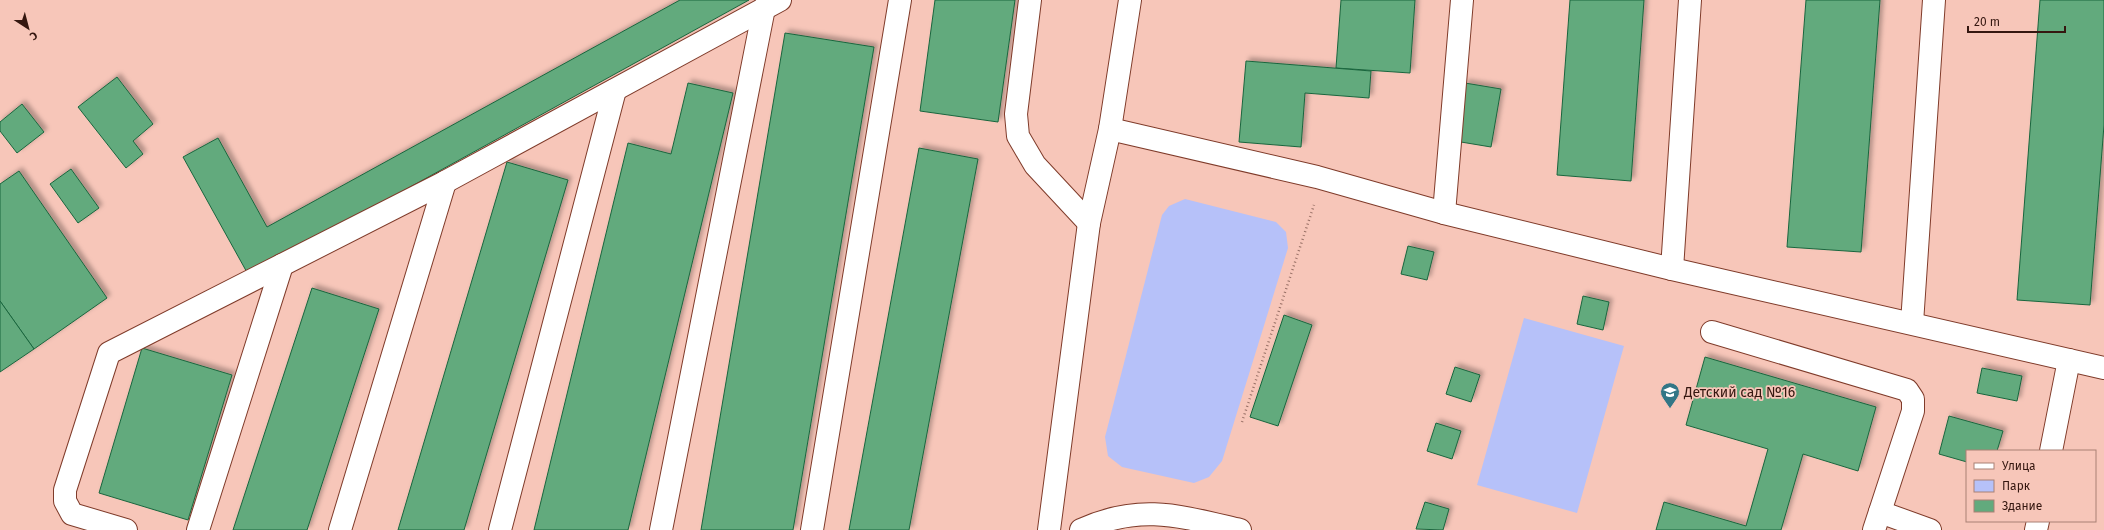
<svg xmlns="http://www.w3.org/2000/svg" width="2104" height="530" font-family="'Fira Sans',sans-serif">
  <defs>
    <filter id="shadow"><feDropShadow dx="3.5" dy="-3.5" stdDeviation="2" flood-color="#0004"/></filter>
  </defs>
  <rect width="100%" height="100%" fill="#f7c6b9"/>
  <g fill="#b6c1f9">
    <polygon points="1185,199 1276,222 1286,232 1288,248 1222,461 1209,477 1194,483 1122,467 1108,456 1105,437 1162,215 1169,206"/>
    <polygon points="1524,318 1624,346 1577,513 1477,485"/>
  </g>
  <g fill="#62aa7d" stroke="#19663e" filter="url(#shadow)">
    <polygon points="680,0 749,0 249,276 183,157 218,138 267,227"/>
    <polygon points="935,0 1015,0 998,122 920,111"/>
    <polygon points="1341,0 1415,0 1410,73 1336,68"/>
    <polygon points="1570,0 1644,0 1631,181 1557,175"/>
    <polygon points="1806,0 1880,0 1861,252 1787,247"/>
    <polygon points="2040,0 2104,0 2104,125 2090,305 2017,300"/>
    <polygon points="785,33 874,47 793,530 701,530"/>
    <polygon points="1246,61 1371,71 1369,98 1305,93 1301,147 1239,142"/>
    <polygon points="117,77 153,124 133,141 143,154 126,168 78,107"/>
    <polygon points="688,83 733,93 628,530 534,530 628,143 671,154"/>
    <polygon points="1465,83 1501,89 1491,147 1455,141"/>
    <polygon points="22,104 44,132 17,153 0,131 0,122"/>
    <polygon points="919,148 978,159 909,530 849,530"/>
    <polygon points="507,162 568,180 464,530 398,530"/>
    <polygon points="71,169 99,208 78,223 50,184"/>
    <polygon points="19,171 107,298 34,349 0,301 0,184"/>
    <polygon points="1408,246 1434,252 1427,280 1401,274"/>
    <polygon points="312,288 379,309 307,530 233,530"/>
    <polygon points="1583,296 1609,302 1603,330 1577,324"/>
    <polygon points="0,301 34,349 0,372"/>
    <polygon points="1284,315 1312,325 1278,426 1250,417"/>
    <polygon points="142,348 232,375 188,520 99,493"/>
    <polygon points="1705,357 1876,407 1858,471 1803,454 1781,530 1656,530 1664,502 1746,526 1768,449 1686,425"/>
    <polygon points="1455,367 1480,375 1471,402 1446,394"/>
    <polygon points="1982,368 2022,376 2017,401 1977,393"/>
    <polygon points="1949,416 2003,431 1997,451 1967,451 1967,462 1939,454"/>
    <polygon points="1436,423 1461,431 1452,459 1427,451"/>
    <polygon points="1425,502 1449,509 1443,530 1416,529"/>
  </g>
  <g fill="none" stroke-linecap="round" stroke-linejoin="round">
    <g stroke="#7f3b2a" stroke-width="24">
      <g id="minor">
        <polyline points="1030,0 1016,114 1018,136 1035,165 1089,223"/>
        <polyline points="1110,129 1317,177 1444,213 1672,269 2104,368"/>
        <polyline points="1444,213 1462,0"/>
        <polyline points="1672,269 1690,0"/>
        <polyline points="1912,323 1934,0"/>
        <polyline points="1712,332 1907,390 1913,399 1913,411 1874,530"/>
        <polyline points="2051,451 2069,360"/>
        <polyline points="1880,512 1930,530"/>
        <polyline points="126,530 72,514 65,501 65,490 109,353 445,182 780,0"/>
        <polyline points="198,530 282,265"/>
        <polyline points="340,530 445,182"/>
        <polyline points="500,530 615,90"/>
        <polyline points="661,530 764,8"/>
        <polyline points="812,530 900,0"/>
        <polyline points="1049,530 1089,223 1110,129 1130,0"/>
        <path d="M1081,530C1140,503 1180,516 1240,530"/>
        <polyline points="2036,530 2038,521"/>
      </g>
    </g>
    <polyline stroke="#987066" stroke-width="2.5" stroke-dasharray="1 3" stroke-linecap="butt" points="1242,422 1314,205"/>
    <use href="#minor" stroke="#fff" stroke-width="22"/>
  </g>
  <defs>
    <g id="school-pin" transform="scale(1)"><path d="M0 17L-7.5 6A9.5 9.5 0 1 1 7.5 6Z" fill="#327686" stroke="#f7c6b9"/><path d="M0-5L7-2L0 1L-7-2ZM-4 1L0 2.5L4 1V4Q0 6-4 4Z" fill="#fff"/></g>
  </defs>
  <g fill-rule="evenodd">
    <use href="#school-pin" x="1670" y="392"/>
  </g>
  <g text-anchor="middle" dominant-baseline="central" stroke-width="3.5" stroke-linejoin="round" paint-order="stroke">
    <g font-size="14" fill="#351710" stroke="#f7c6b9" text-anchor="start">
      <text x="1684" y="392">Детский сад №16</text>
    </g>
  </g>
  <rect x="1966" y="450" width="130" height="72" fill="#f7c6b9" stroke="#a98075"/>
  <rect x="1974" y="463" width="20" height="6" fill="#ffffff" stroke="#a98075"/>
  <text x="2002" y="470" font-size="12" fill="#351710">Улица</text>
  <rect x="1974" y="480" width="20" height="12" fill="#b6c1f9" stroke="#a98075"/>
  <text x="2002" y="490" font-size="12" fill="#351710">Парк</text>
  <rect x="1974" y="500" width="20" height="12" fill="#62aa7d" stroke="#a98075"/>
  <text x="2002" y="510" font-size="12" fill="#351710">Здание</text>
  <g transform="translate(28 28) rotate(144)" stroke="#f7c6b9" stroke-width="3" paint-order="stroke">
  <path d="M0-3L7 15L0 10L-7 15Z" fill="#351710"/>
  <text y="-6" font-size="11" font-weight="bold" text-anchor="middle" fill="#351710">С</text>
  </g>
  <path d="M1968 26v6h97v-6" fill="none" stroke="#351710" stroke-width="2"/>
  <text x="1974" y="26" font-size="12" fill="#351710" stroke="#f7c6b9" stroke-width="3" paint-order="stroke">20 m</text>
</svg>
